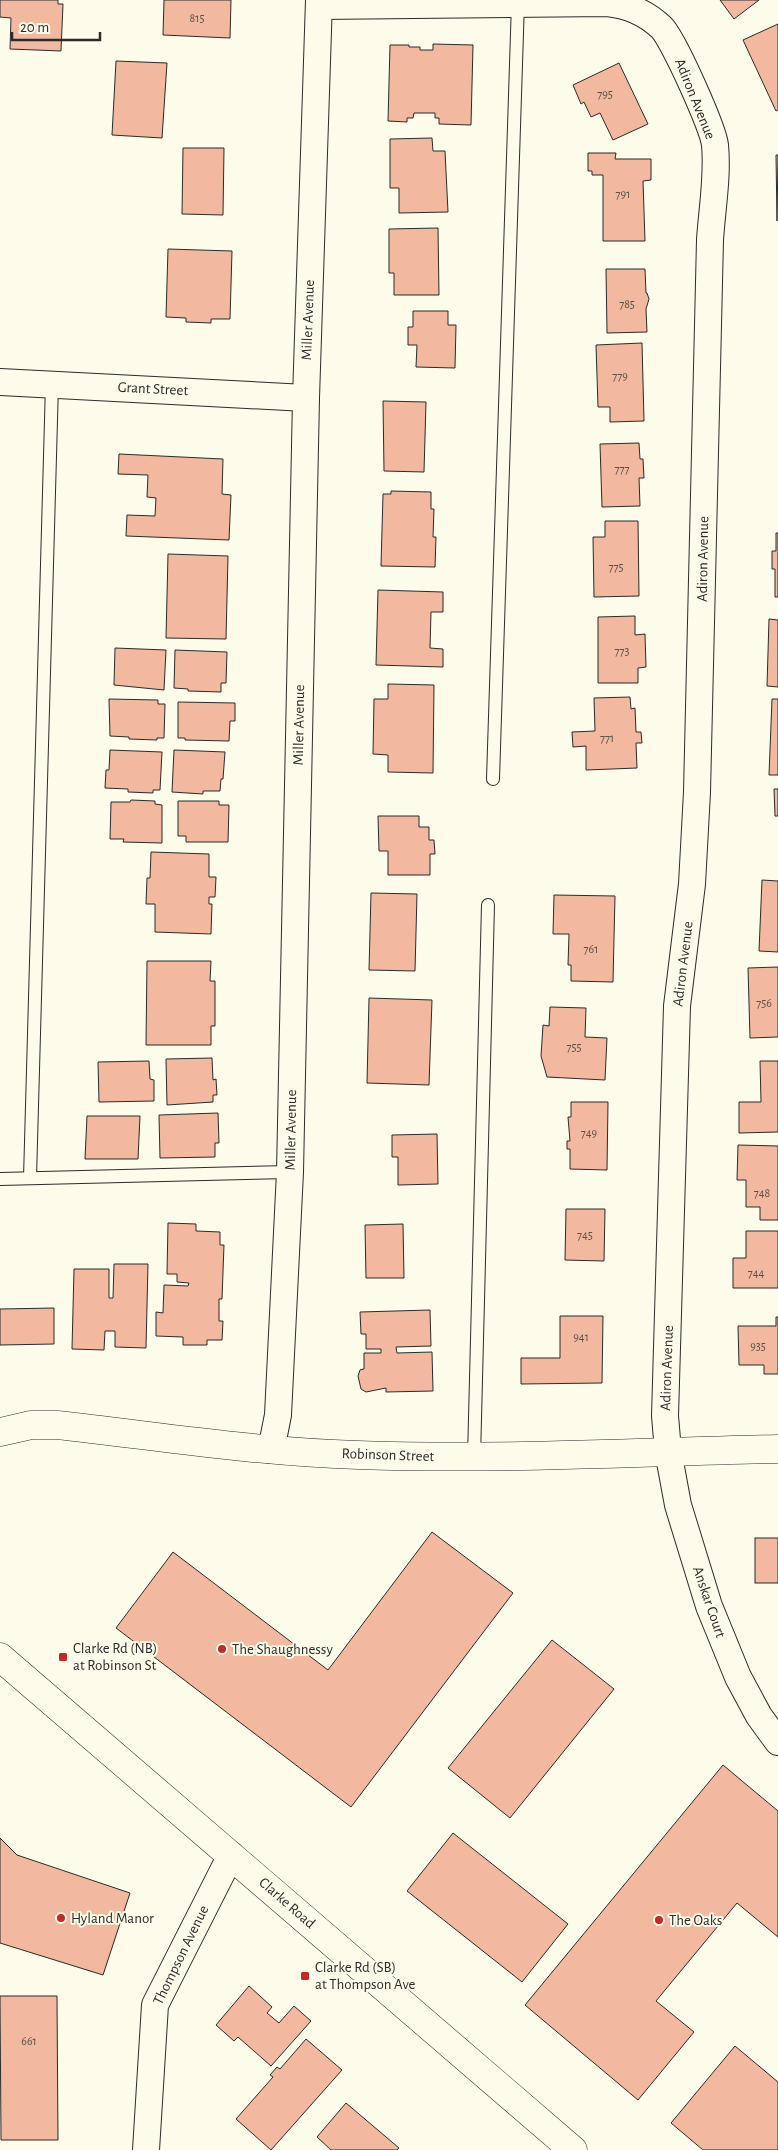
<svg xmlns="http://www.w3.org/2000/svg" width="778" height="2150" font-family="'Alegreya Sans',sans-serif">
  <rect width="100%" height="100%" fill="#fdfbea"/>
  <g fill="#f2b8a0" stroke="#2b2b2b">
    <polygon points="0,0 58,0 58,4 63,4 61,51 10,49 11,18 0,17"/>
    <polygon points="164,0 231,0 230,38 163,35"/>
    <polygon points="720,0 759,0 734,19"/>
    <polygon points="778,24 778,110 776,111 743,40"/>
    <polygon points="433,44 473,45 471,125 439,124 439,118 435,118 435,113 414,113 413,118 407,118 407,122 388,121 390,45 409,45 409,47 420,47 420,50 433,50"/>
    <polygon points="116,61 167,63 162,138 112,135"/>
    <polygon points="619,63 648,124 613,140 600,113 591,117 584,102 581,104 573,85"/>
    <polygon points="432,138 433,151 445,151 448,212 399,213 399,188 390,188 390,139"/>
    <polygon points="183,148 224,148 223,215 182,214"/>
    <polygon points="588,153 616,153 615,159 651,159 651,180 643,181 645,241 603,241 603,175 592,175 592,171 588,171"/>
    <polygon points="776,155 778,155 777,221"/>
    <polygon points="438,228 439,295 394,295 394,273 389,273 389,229"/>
    <polygon points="168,249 232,251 230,319 211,319 211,323 186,322 186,318 166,317"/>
    <polygon points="606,269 645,269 646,293 647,293 649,299 646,309 647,332 607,333"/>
    <polygon points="413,311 448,311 448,325 456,325 455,368 416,367 417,345 408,345 408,327 413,327"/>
    <polygon points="642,343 644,421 610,422 610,407 598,407 596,345"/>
    <polygon points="383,401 426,402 424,472 384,471"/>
    <polygon points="639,443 640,459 643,459 644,478 639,478 640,506 602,507 600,444"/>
    <polygon points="119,454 223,459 222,494 231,495 229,540 126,536 127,515 155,516 156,498 147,497 148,475 118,474"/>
    <polygon points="391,491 431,492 431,509 434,509 433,537 436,537 435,567 381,566 383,494 391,494"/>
    <polygon points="605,521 638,521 639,596 594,597 593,537 605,537"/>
    <polygon points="776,533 778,533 778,597 775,597 775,569 772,569 772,551 776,551"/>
    <polygon points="168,554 228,556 226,639 166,638"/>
    <polygon points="378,590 443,592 443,612 431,612 430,648 443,649 443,667 376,665"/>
    <polygon points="635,616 635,635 645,634 646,667 638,668 638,683 598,683 598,617"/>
    <polygon points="769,619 778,620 778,687 767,686"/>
    <polygon points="115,648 166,650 164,690 114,685"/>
    <polygon points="175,650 227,652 226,683 221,683 221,692 188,691 188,689 174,688"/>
    <polygon points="388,684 434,685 433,773 388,772 388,755 373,754 374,699 388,699"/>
    <polygon points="630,697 631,709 635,708 636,732 641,732 642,743 636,743 637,768 586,770 586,746 573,747 572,732 595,731 594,698"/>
    <polygon points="109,699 158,700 158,704 165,704 164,738 157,738 157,740 129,739 129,737 110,736"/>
    <polygon points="772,699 778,699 778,775 769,775"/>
    <polygon points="178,702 235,703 235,721 230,721 229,741 185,740 185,738 178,738"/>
    <polygon points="110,750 162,752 160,790 153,790 153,793 128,792 128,789 105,788 106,770 109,770"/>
    <polygon points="174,750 225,752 223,779 221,779 220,791 203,791 203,794 172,792"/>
    <polygon points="774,789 778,789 778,816 775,816"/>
    <polygon points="131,800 155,801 155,804 162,805 162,843 123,842 124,839 110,839 111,802 130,802"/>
    <polygon points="178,801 219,801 219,805 229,805 228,842 186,842 186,836 178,836"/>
    <polygon points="378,816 419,816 419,827 429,827 429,840 434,840 435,854 430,854 430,875 388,875 388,851 379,851"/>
    <polygon points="151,852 209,854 209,877 216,877 215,897 209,897 209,904 212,904 211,934 155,932 155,904 146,904 147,878 150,878"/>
    <polygon points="762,880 778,881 778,952 759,951"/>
    <polygon points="371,893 417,894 415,971 369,970"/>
    <polygon points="554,895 615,896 613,982 571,981 571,965 568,965 569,934 553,934"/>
    <polygon points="147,961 211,961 210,981 215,981 215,1026 211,1026 211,1045 146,1045"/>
    <polygon points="778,967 778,1037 750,1038 748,968"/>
    <polygon points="369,998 432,1000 429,1085 367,1083"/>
    <polygon points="550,1007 586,1008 585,1037 607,1038 605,1080 547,1077 541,1056 543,1025 549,1026"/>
    <polygon points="212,1058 213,1080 216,1079 217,1095 213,1095 213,1102 167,1105 166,1059"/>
    <polygon points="149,1061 150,1079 154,1080 154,1101 99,1102 98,1062"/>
    <polygon points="760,1061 778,1061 778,1132 739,1133 739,1102 761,1102"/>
    <polygon points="571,1102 608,1102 607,1170 570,1169 570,1149 567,1149 567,1141 570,1141 568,1117 571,1117"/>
    <polygon points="218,1113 219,1143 215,1143 215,1157 160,1158 159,1115"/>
    <polygon points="87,1116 140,1116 138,1159 85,1159"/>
    <polygon points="437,1134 438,1184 398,1185 398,1157 392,1157 392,1135"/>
    <polygon points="738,1145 778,1146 778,1220 760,1220 760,1207 746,1207 746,1180 737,1180"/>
    <polygon points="566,1209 605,1209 604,1261 565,1260"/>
    <polygon points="168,1223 196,1224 196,1231 220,1232 220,1245 224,1245 222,1299 219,1299 219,1321 223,1321 222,1340 207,1340 207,1345 183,1345 183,1337 156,1336 156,1312 163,1313 164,1285 188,1286 189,1283 177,1282 177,1274 167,1274"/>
    <polygon points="403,1224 404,1278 366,1278 365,1225"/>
    <polygon points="746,1231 778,1231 778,1288 733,1288 733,1258 746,1258"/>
    <polygon points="114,1264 148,1264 146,1348 115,1347 115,1331 105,1331 104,1350 72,1349 74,1269 109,1269 109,1298 113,1298"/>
    <polygon points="54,1308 54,1344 0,1345 0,1309"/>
    <polygon points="430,1310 431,1346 396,1347 397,1353 432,1352 433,1391 386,1392 386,1388 366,1392 361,1389 358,1376 360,1370 364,1369 364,1353 381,1353 381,1349 366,1349 366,1334 361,1334 360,1312"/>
    <polygon points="560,1316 603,1316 602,1383 521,1384 521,1358 560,1358"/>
    <polygon points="776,1317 778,1317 778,1374 764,1374 764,1365 739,1365 738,1326 776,1326"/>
    <polygon points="432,1532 513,1593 351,1807 116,1628 173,1552 328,1670"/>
    <rect x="755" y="1538" width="23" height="45"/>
    <polygon points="552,1640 614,1689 510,1818 448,1768"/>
    <polygon points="723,1765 778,1811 778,1937 737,1903 656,2001 694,2032 638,2100 525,2005"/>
    <polygon points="453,1833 568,1924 522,1982 407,1891"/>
    <polygon points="0,1838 17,1855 130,1893 103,1975 0,1943"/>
    <polygon points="249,1986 272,2007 267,2013 279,2023 294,2006 311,2021 271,2066 238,2037 234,2041 216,2025"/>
    <polygon points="0,1996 57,1996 58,2140 1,2140"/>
    <polygon points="306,2039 342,2070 271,2150 236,2119 273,2077 270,2075 277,2067 280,2069"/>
    <polygon points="735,2046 778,2082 778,2150 703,2150 671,2123"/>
    <polygon points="346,2103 399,2148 397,2150 331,2150 317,2137"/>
  </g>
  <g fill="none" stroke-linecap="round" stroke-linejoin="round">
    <g stroke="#2b2b2b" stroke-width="14">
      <g id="lane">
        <polyline points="493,779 518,2"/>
        <polyline points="30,1178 52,384"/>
        <polyline points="0,1179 290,1172"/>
        <polyline points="474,1458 488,905"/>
      </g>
    </g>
    <g stroke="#2b2b2b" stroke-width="28">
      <g id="street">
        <path d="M319,6L607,3C628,5 646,13 661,27C673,38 713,128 715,145C718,176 712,209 710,240L697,792L692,884L677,1006L665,1416L668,1451L678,1505L709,1606L738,1677L759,1716L778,1742"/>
        <polyline points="0,382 306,398"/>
        <polyline points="271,1450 278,1415 290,1172 306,398 319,0"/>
        <polyline points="146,2150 155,2005 231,1855"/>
      </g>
    </g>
    <g stroke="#2b2b2b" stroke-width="29">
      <g id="secondary">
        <path d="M0,1432L31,1425H57C157,1436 257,1452 358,1455C498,1460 638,1452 778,1449"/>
        <polyline points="0,1657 573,2150"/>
      </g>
    </g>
    <use href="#lane" stroke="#fdfbea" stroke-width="12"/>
    <use href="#street" stroke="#fdfbea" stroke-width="26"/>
    <use href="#secondary" stroke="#fdfbea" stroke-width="28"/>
  </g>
  <g fill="#c62828" stroke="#fdfbea" stroke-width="2">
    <circle cx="222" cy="1649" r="5"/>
    <rect x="58" y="1652" width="10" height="10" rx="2.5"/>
    <circle cx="61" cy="1918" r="5"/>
    <circle cx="659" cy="1920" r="5"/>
    <rect x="300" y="1971" width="10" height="10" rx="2.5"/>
  </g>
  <g text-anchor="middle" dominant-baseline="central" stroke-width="4" stroke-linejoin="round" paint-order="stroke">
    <g font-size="12" fill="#5d4e48">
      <text x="197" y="18">815</text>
      <text x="605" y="94">795</text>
      <text x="623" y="194">791</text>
      <text x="627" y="304">785</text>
      <text x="620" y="376">779</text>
      <text x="622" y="469">777</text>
      <text x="616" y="567">775</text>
      <text x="622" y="651">773</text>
      <text x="607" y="738">771</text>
      <text x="591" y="949">761</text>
      <text x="764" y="1003">756</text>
      <text x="574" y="1047">755</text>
      <text x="589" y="1133">749</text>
      <text x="762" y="1193">748</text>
      <text x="585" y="1235">745</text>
      <text x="756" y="1273">744</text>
      <text x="581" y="1337">941</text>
      <text x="758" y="1346">935</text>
      <text x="29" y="2041">661</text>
    </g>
    <g font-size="15" fill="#2b2b2b" stroke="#fdfbea">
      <text transform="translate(695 99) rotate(68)">Adiron Avenue</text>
      <text transform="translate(308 320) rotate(-88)">Miller Avenue</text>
      <text transform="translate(153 389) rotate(3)">Grant Street</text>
      <text transform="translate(703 559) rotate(-89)">Adiron Avenue</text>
      <text transform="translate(299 725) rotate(-89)">Miller Avenue</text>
      <text transform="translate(683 964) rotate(-83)">Adiron Avenue</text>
      <text transform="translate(291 1130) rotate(-89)">Miller Avenue</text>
      <text transform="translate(667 1368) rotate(-88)">Adiron Avenue</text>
      <text transform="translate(388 1455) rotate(2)">Robinson Street</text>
      <text transform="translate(709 1602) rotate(71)">Anskar Court</text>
      <text transform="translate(287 1903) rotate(41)">Clarke Road</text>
      <text transform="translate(181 1955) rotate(-64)">Thompson Avenue</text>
    </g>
    <g font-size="15" fill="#2b2b2b" stroke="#fdfbea" text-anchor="start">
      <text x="73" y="1648">Clarke Rd (NB)<tspan x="73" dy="17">at Robinson St</tspan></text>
      <text x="232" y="1649">The Shaughnessy</text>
      <text x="71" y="1918">Hyland Manor</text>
      <text x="669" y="1920">The Oaks</text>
      <text x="315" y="1967">Clarke Rd (SB)<tspan x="315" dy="17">at Thompson Ave</tspan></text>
    </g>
  </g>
  <path d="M12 32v8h88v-8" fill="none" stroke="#2b2b2b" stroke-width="2.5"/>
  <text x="20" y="32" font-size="15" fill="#2b2b2b" stroke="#fdfbea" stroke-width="4" paint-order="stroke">20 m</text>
</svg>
